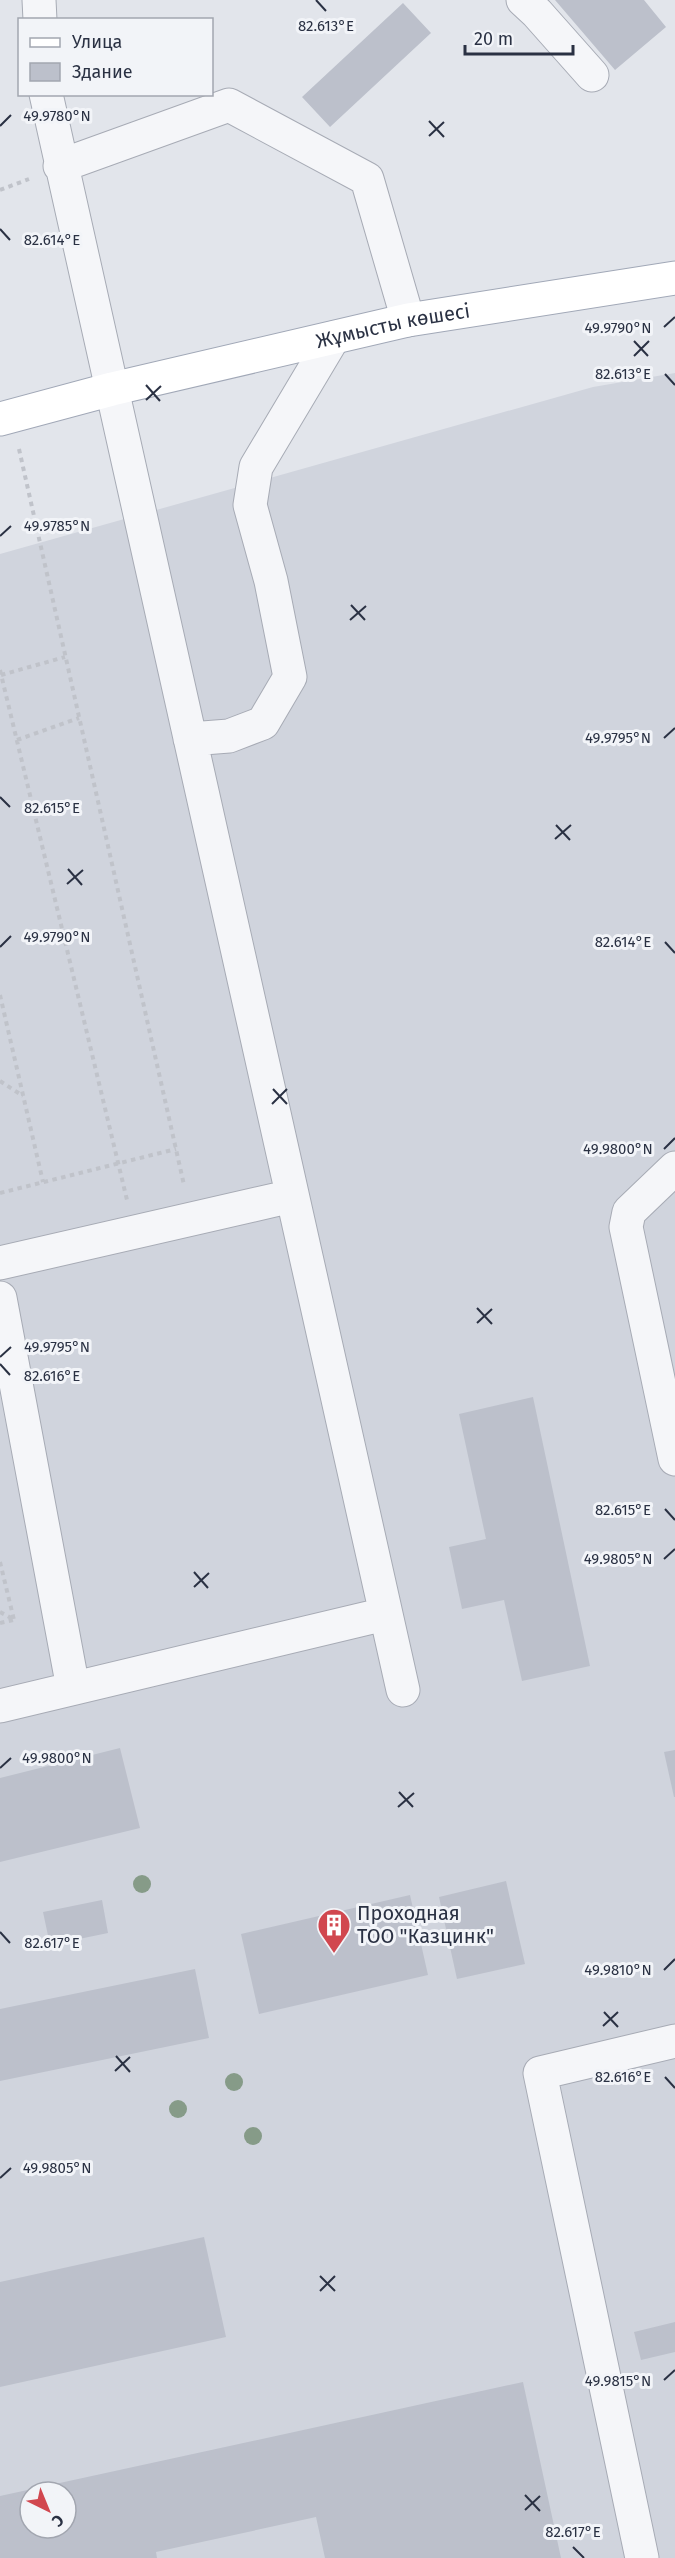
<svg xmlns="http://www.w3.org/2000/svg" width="675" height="2558" viewBox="0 0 675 2558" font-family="'Fira Sans',sans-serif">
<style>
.built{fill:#d0d4dd;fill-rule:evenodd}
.building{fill:#bcc0cb;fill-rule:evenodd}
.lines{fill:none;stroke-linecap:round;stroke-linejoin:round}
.minor-casing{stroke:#a7abb5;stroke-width:35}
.major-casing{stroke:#a1a8b7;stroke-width:35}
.path{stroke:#c0c3ca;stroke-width:4;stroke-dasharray:4.5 4.5;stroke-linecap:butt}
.minor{stroke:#f5f6f9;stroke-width:33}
.major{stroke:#fff;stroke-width:33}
.tree{fill:#869b88}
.ticks{fill:none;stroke:#2a3143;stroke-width:2}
.labels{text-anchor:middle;stroke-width:6;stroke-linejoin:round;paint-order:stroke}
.street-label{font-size:20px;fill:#2a3143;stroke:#f2f4f8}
.poi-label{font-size:20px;fill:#2a3143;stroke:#f2f4f8;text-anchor:start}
.ticks-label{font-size:15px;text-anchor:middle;fill:#2a3143;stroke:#f2f4f8;stroke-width:6;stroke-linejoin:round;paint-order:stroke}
</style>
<rect width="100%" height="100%" fill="#e2e5eb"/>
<!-- built -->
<path class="built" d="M675,373v2185h-675v-2004l593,-167zM30,2492h36v36h-36z"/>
<!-- building -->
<path class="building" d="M555,0h89l22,27 -51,43z
M403,3l28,30 -101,94 -28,-30z
M533,1397l57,269 -68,15 -18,-81 -42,9 -13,-62 37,-8 -27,-125z
M120,1748l20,80 -140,34v-84z
M675,1750v47h-1l-10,-45z
M506,1881l19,83 -68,15 -18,-82z
M410,1895l18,80 -169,39 -18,-80z
M102,1900l6,33 -58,12 -7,-33z
M195,1969l14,69 -209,43v-72z
M204,2237l22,100 -226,50v-105z
M675,2322v30l-34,8 -7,-28z
M523,2382l38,176h-236l-9,-41 -160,35 1,6h-157v-62zM30,2492h36v36h-36z"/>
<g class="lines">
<defs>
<path id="minor" d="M39,0l1,20
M523,0l14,13 55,62
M46,94l357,1596
M60,166l169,-61 138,74 41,141
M190,739l39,-3 34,-13 27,-46 -19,-96 -21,-76 6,-38 77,-129
M675,1168l-46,44 -3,15 49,232
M0,1263l292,-67
M0,1298l73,390
M0,1706l385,-92
M642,2558l-102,-485 135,-32"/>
<g id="major">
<path id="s1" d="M0,419l112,-30 296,-69 267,-42"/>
</g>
</defs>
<!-- minor casing -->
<use href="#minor" class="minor-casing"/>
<!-- major casing -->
<use href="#major" class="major-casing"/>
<!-- path -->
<path class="path" d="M0,190l29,-11
M19,449l165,736
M0,670l127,530
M1,675l64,-18
M17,740l62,-22
M0,995l43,187
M0,1081l23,15
M0,1193l176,-44
M0,1562l14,58
M0,1612l13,7
M0,1623l13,-3"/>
<!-- minor -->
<use href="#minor" class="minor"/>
<!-- major -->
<use href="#major" class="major"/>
</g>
<!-- trees -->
<g class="tree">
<circle cx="142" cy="1884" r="9"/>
<circle cx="234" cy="2082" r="9"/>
<circle cx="178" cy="2109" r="9"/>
<circle cx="253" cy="2136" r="9"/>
</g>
<!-- ticks -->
<path class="ticks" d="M316,0l10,11M429,121l15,16M0,126l11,-11M429,136l15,-14M0,229l10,11M664,327l11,-10M634,341l14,15M634,356l15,-15M665,374l10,11M146,385l14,16M146,400l15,-14M0,536l11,-10M351,605l14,15M350,620l16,-14M664,738l11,-10M0,797l10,10M556,825l14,15M555,839l16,-14M68,869l14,16M67,884l16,-14M665,942l10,11M0,947l11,-11M273,1089l14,15M272,1104l15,-15M664,1149l11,-11M477,1308l15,16M477,1323l15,-14M0,1357l11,-10M0,1364l10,11M665,1509l10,11M664,1559l11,-10M194,1572l14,16M194,1587l15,-14M0,1768l11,-10M399,1792l14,15M398,1807l16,-14M0,1932l10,11M664,1970l11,-11M604,2012l14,15M603,2026l15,-14M116,2056l14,16M115,2071l15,-14M665,2077l10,11M0,2178l11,-10M320,2276l15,15M320,2291l15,-15M664,2380l11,-10M525,2495l15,16M525,2510l15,-14M573,2547l11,11"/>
<!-- icons -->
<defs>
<symbol id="building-pin" viewBox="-11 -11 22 30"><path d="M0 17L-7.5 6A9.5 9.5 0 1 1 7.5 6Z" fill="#d1474f" stroke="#f2f4f8"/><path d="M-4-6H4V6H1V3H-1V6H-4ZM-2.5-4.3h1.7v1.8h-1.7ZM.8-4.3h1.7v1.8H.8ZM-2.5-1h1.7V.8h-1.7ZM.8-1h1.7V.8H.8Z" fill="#fff"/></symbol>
</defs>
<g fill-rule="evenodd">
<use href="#building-pin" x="315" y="1906" width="38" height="52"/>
</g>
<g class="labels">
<!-- street labels -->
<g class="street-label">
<text dy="7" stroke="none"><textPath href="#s1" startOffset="404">Жұмысты көшесі</textPath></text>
</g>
<!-- poi labels -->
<g class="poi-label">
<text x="357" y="1920">Проходная<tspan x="357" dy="23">ТОО "Казцинк"</tspan></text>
</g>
</g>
<g class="ticks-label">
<text x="326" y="31">82.613°E</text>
<text x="57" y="121">49.9780°N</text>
<text x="52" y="245">82.614°E</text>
<text x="618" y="333">49.9790°N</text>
<text x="623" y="379">82.613°E</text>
<text x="57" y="531">49.9785°N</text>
<text x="618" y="743">49.9795°N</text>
<text x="52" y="813">82.615°E</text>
<text x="57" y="942">49.9790°N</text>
<text x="623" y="947">82.614°E</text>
<text x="618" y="1154">49.9800°N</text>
<text x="57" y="1352">49.9795°N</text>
<text x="52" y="1381">82.616°E</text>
<text x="623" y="1515">82.615°E</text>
<text x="618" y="1564">49.9805°N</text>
<text x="57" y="1763">49.9800°N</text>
<text x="52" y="1948">82.617°E</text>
<text x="618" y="1975">49.9810°N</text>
<text x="623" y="2082">82.616°E</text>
<text x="57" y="2173">49.9805°N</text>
<text x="618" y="2386">49.9815°N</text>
<text x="573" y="2537">82.617°E</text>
</g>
<!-- legend -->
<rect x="18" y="18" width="195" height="78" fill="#f2f4f8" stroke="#a2a6b0" stroke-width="1.5"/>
<rect x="30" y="38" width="30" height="9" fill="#ffffff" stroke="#a2a6b0" stroke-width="1.5"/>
<text x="72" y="48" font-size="18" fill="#2a3143">Улица</text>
<rect x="30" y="63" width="30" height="18" fill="#bcc0cb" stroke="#a2a6b0" stroke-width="1.5"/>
<text x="72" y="78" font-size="18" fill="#2a3143">Здание</text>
<!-- north arrow -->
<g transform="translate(48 2510) rotate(137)"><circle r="28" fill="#f2f4f8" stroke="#a2a6b0" stroke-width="1.5"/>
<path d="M0-4.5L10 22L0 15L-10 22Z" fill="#d1474f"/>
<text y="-9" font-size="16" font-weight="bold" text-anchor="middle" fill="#2a3143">С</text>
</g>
<!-- scale -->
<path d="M465 45v9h108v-9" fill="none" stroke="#2a3143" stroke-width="3"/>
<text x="474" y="45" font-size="18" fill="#2a3143" stroke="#f2f4f8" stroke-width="4.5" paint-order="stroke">20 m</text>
</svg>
